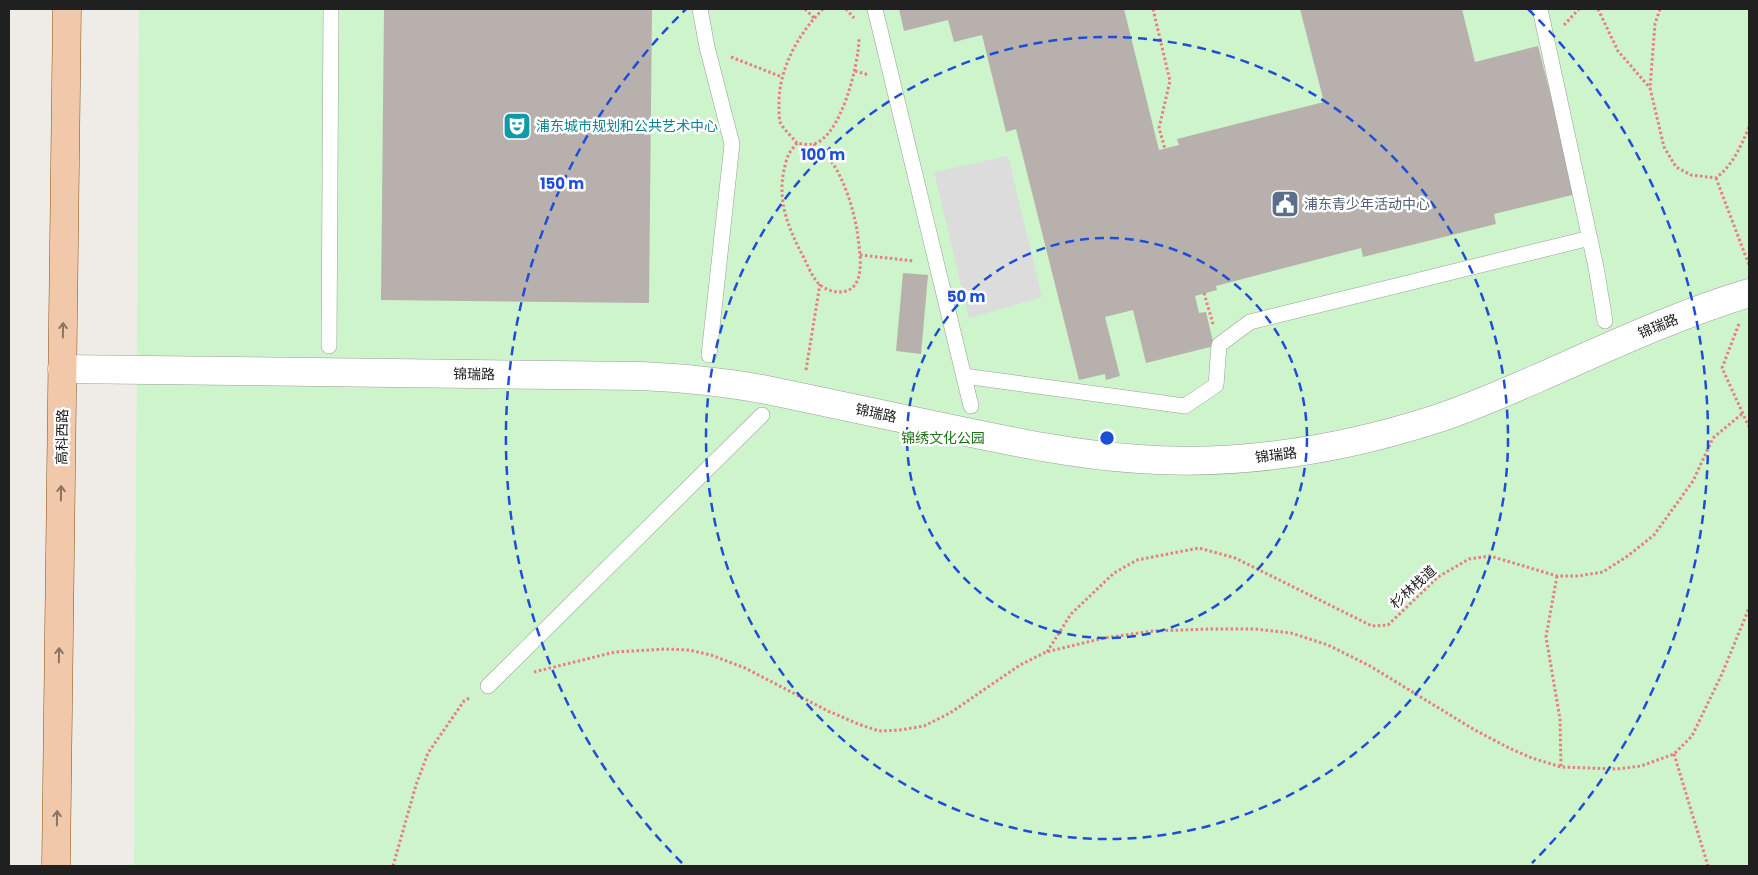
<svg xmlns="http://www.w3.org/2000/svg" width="1758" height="875" viewBox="0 0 1758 875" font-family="Poppins,'Noto Sans SC',sans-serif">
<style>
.park{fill:#cdf4ca}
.parking{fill:#dcdcdc}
.building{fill:#b8b0ad}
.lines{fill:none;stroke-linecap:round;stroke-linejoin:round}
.service-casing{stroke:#9d9d9d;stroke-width:16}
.minor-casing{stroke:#9d9d9d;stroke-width:29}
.primary-casing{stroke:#8a5011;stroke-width:29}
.path{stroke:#ea7d82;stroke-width:3;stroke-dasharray:2.5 2.5;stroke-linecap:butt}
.service{stroke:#fff;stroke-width:15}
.minor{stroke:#fff;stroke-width:28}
.primary{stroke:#f2c8aa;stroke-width:28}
.oneway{stroke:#897465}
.ring{fill:none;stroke:#1d4ed8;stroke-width:2.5;stroke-dasharray:9 6}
.labels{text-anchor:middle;stroke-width:5;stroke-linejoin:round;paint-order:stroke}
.culture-label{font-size:14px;fill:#0d838f;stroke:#fff;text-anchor:start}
.service-label{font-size:14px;fill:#4e5e75;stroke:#fff;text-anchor:start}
.street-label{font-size:14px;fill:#202020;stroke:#fff}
.park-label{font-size:14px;fill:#1e7319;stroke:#fff}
.centre{fill:#1d4ed8;stroke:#fff;stroke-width:2.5}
.ring-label{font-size:15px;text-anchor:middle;font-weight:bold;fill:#1d4ed8;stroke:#fff;stroke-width:5;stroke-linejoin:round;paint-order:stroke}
</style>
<rect width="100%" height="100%" fill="#efebe7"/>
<!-- park -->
<path class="park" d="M139,9h1610v857h-1615z"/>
<!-- parking -->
<path class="parking" d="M1008,156l34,141 -73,21 -35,-146z"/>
<!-- building -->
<path class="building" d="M384,9h268l-3,294 -268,-3z
M899,9h225l35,141 20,-5 -2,-6 147,-37 -24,-93h162l13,53 63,-16 38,148 -82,20 2,10 -133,33 -2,-9 -145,38 1,4 -22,6 4,17 7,-1 8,34 -68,17 -13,-53 -28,7 15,59 -14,4 -1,-6 -26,6 -63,-251 -10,3 -24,-97 -28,7 -6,-22 -44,11z
M903,273l25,2 -7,79 -25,-3z"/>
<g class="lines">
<defs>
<path id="service" d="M700,9l7,38 25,97 -23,211
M875,9l96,397
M1540,9l56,258 9,54
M329,346l2,-337
M964,376l221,30 31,-21 3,-40 31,-23 340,-84
M488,686l274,-271"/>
<path id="minor" d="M62,369l579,7c42,2 84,6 126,14 61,13 123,26 185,39 62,13 124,26 187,30 101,7 201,-9 297,-40 34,-11 67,-26 100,-40 70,-31 140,-64 213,-86"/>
<path id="primary" d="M56,866l11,-857"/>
</defs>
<!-- service casing -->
<use href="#service" class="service-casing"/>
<!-- minor casing -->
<use href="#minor" class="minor-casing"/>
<!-- primary casing -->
<use href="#primary" class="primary-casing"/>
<!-- path -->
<path class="path" d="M805,9l9,9
M823,9c-25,25 -45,61 -44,97 0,5 0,12 1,16 4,8 12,15 17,21 5,1 11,2 16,1 28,-6 46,-81 46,-106
M846,9l8,9
M1153,9l17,72 -11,47 6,21
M1598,9l20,42 32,37
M1660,9l-5,15 -5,64 14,59 12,20 15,8 25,3c17,-13 25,-32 33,-51
M1564,25l15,-16
M731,57l51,20
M855,71l14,4
M797,143c-3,4 -7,8 -9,13 -2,4 -3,10 -4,14 -7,32 5,60 20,88 4,8 8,19 15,26 5,5 14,8 21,8 29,-1 19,-43 17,-62 -4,-23 -15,-59 -32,-76 -4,-4 -8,-7 -12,-10
M1716,178l33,87
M860,255l54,6
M1204,293l9,31
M1739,324l-17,44 27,59
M806,370l14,-86
M1557,576l-11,61 14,82 1,48
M1047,652l24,-38 43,-41 23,-13 62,-12 36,10 137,68 16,-1 50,-48 31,-18 21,-3 67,20h21l25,-4 26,-17 25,-20 39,-54 20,-43 30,-25
M534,672l81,-20 51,-3 23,1 22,5 34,13 83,43 30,13 21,7 21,-1 24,-4 26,-13 70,-48 26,-13 58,-14 49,-7 58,-2h44l36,4 37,12 42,21 103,63 36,19 23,10 29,9 56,2 24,-3 33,-12 18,-18 30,-62 27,-66
M1674,754l34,112
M393,866l23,-81 12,-32 36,-52 7,-4"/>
<!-- service -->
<use href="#service" class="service"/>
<!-- minor -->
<use href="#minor" class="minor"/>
<!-- primary -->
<use href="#primary" class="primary"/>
</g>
<!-- one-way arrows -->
<defs><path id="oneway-shaft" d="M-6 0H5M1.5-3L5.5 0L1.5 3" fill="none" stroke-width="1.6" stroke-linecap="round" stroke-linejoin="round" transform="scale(1.25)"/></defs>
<g class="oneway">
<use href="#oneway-shaft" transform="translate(63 330) rotate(-89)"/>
<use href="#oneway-shaft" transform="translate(61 493) rotate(-89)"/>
<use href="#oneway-shaft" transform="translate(59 655) rotate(-89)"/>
<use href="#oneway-shaft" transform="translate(57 818) rotate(-89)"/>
</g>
<!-- distance rings -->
<g class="ring">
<circle cx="1107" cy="438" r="200"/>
<circle cx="1107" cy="438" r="401"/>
<path d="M682 863A601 601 0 0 1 686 9M1528 9A601 601 0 0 1 1532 863"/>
</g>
<!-- icons -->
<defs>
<symbol id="theatre-square" viewBox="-11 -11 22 22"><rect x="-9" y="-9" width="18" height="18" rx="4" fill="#0f9aa8" stroke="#fff"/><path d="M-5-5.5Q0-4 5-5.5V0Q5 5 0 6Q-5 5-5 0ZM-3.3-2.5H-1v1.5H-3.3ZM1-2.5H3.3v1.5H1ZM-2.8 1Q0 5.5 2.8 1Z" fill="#fff"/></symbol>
<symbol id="civic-square" viewBox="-11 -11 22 22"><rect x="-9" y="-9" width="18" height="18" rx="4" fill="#5c6f8a" stroke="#fff"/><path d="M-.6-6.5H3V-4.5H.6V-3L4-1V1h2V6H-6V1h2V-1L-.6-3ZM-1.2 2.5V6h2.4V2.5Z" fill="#fff"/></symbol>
</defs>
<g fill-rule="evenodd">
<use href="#theatre-square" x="501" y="110" width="32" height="32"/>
<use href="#civic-square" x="1269" y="188" width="32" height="32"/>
</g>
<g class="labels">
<!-- culture labels -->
<g class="culture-label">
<text x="536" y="131">浦东城市规划和公共艺术中心</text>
</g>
<!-- service labels -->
<g class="service-label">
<text x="1304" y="209">浦东青少年活动中心</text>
</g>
<!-- street labels -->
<g class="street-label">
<text transform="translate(1658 326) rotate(-22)" y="5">锦瑞路</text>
<text transform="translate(474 374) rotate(1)" y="5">锦瑞路</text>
<text transform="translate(876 413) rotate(12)" y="5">锦瑞路</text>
<text transform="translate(62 437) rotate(-89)" y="5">高科西路</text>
<text transform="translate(1276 455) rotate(-7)" y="5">锦瑞路</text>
<text transform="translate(1413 587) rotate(-42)" y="5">杉林栈道</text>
</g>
<!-- park labels -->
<g class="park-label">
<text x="943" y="443">锦绣文化公园</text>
</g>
</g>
<circle cx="1107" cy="438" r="8" class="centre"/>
<g class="ring-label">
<text x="823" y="160">100 m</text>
<text x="562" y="189">150 m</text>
<text x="966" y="302">50 m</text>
</g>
<!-- border -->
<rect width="1758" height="875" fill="none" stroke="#202020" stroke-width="20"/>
</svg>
